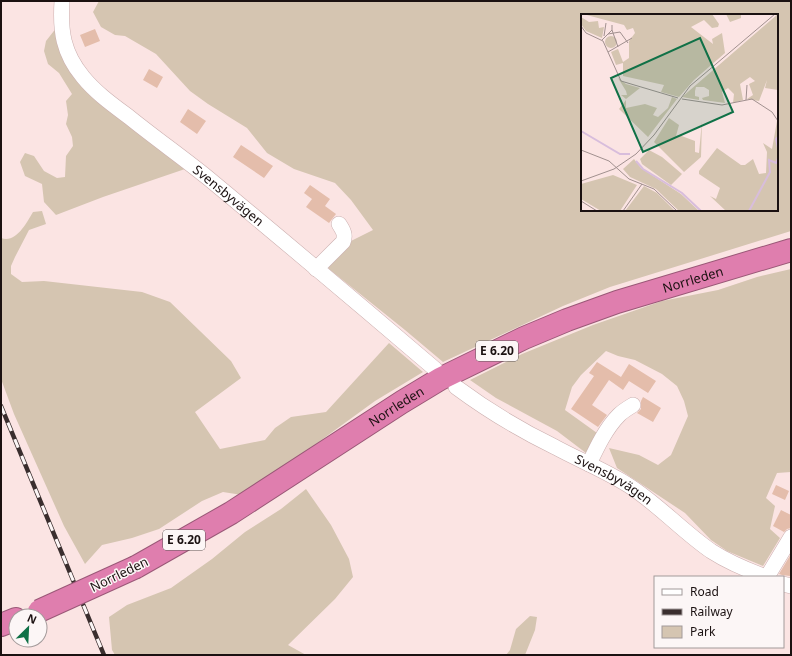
<svg xmlns="http://www.w3.org/2000/svg" width="792" height="656" viewBox="0 0 792 656" font-family="'Noto Sans',sans-serif">
<style>
.green{fill:#d5c5b1;fill-rule:evenodd}
.building{fill:#e4bdab}
.lines{fill:none;stroke-linecap:round;stroke-linejoin:round}
.minor-casing{stroke:#cbafaf;stroke-width:16}
.highway-casing{stroke:#9a5877;stroke-width:24}
.minor{stroke:#fff;stroke-width:15}
.highway{stroke:#df7eae;stroke-width:22}
.rail-casing{stroke:#3a2e2e;stroke-width:4.5}
.rail{stroke:#fcf6f6;stroke-width:3;stroke-dasharray:9;stroke-linecap:butt}
.highway-bridge-casing{stroke:#9a5877;stroke-width:24;stroke-linecap:butt}
.highway-bridge{stroke:#df7eae;stroke-width:22}
.labels{text-anchor:middle;stroke-width:3;stroke-linejoin:round;paint-order:stroke}
.shield{fill:#fcf6f6;stroke:#5e5656;stroke-width:1}
.shield-label{font-size:12px;font-weight:bold;fill:#1b1111}
.street-label{font-size:13px;fill:#1b1111;stroke:#fcf6f6}
.inset-river{fill:none;stroke:#d8bddc;stroke-width:2}
.inset-road{fill:none;stroke:#a1908f;stroke-width:1}
.view{fill:#107147;fill-opacity:0.15;stroke:#107147;stroke-width:2}
.inset-edge{fill:none;stroke:#1b1111;stroke-width:2}
</style>
<rect width="100%" height="100%" fill="#fbe4e3"/>
<!-- green -->
<path class="green" d="M99,1h692v230l-181,56 -47,19 -120,56 -38,-32 -76,-61 -2,-12 24,-16 22,-11 -22,-30 -16,-17 -41,-14 -27,-16 -20,-25 -39,-24 -18,-13 -34,-37 -31,-18 -10,-1 -14,-8 -8,-15zM582,15h195v195h-195z
M57,27l6,22 99,102 23,18 -82,28 -47,18 -12,-13 -2,-18 -17,-8 -5,-14 5,-9 9,3 10,15 13,7 8,-1 1,-21 7,-10 -1,-9 -6,-13 2,-9 -2,-14 6,-7 -13,-21 -11,-9 -4,-13 2,-10z
M42,211l4,13 -17,6 -14,27 -4,9v8l11,8 22,-1 98,11 28,10 61,59 10,17 -46,34 25,37 45,-9 10,-12 16,-11 35,-5 63,-69 34,29 -48,29 -99,72 -34,22 -19,-3 -21,9 -43,28 -27,9 -30,7 -17,19 -21,-38 -50,-112 -13,-35v-141c15,6 26,-16 32,-26z
M791,269v203l-14,1 -11,25 9,8 -5,23 10,9 -17,28 -36,-15 -16,-11 -26,-27 -68,-45 -8,-20 30,7 19,10 13,-10 17,-39 -4,-15 -7,-15 -15,-12 -27,-14 -17,-4 -12,-5 -25,24 -9,12 -7,23 32,23 -11,20 -29,-22 -61,-33 -26,-18 52,-26 71,-29 69,-24 56,-11 39,-13z
M306,489l25,36 18,34 4,18 -18,22 -47,46 18,10h-191l-3,-5 -3,-33 18,-12 44,-17 41,-29 33,-27 36,-23z
M530,616l7,1 -2,13 -10,25h-19l4,-5 6,-21z"/>
<!-- building -->
<path class="building" d="M95,29l5,12 -15,6 -5,-12z
M149,69l14,8 -6,11 -14,-8z
M188,109l18,12 -9,13 -17,-12z
M241,145l32,21 -9,12 -31,-21z
M310,185l20,14 -5,7 11,8 -7,9 -23,-16 6,-8 -8,-6z
M597,362l24,15 8,-13 27,17 -8,12 -19,-12 -6,9 -14,-10 -17,25 15,10 -9,12 -27,-18 23,-33 -5,-3z
M643,397l18,11 -8,14 -16,-9 4,-4v-8z
M776,485l13,6 -4,9 -13,-6z
M781,510l10,5v13l-4,1 -3,3 -11,-6z
M791,554v20l-1,2 -8,-1 -3,-1z"/>
<g class="lines">
<defs>
<g id="minor">
<path id="s1" d="M62,1c-2,30 1,52 21,76 13,16 30,28 46,40 26,21 53,40 79,61 76,63 152,127 227,191"/>
<path d="M316,269l27,-27c3,-7 0,-12 -4,-18"/>
<path id="s2" d="M456,387c31,23 64,43 99,60 24,13 49,23 73,38 30,19 54,46 83,66 17,11 36,19 55,26"/>
<path d="M589,464c8,-17 17,-36 30,-49 4,-4 9,-7 14,-10"/>
<path d="M767,577l24,-40"/>
<path d="M783,584l8,2"/>
</g>
<g id="highway">
<path id="s3" d="M136,567l95,-54 171,-111 38,-23 84,-41 43,-18 50,-18 174,-52"/>
<path d="M1,625l15,-6"/>
</g>
</defs>
<!-- minor casing -->
<use href="#minor" class="minor-casing"/>
<!-- highway casing -->
<use href="#highway" class="highway-casing"/>
<!-- minor -->
<use href="#minor" class="minor"/>
<!-- highway -->
<use href="#highway" class="highway"/>
<defs>
<path id="rail" d="M1,406l103,249"/>
</defs>
<!-- rail casing -->
<use href="#rail" class="rail-casing"/>
<!-- rail -->
<use href="#rail" class="rail"/>
<defs>
<path id="highway-bridge" d="M39,611l97,-44"/>
</defs>
<!-- highway-bridge casing -->
<use href="#highway-bridge" class="highway-bridge-casing"/>
<!-- highway-bridge -->
<use href="#highway-bridge" class="highway-bridge"/>
</g>
<g class="labels">
<!-- shield labels -->
<g class="shield">
<rect x="476" y="341" width="42" height="20" rx="3"/>
<rect x="163" y="530" width="42" height="20" rx="3"/>
</g>
<g class="shield-label">
<text x="497" y="355">E 6.20</text>
<text x="184" y="544">E 6.20</text>
</g>
<!-- street labels -->
<g class="street-label">
<text dy="5" stroke="none"><textPath href="#s1" startOffset="269">Svensbyvägen</textPath></text>
<text dy="5" stroke="none"><textPath href="#s3" startOffset="630">Norrleden</textPath></text>
<text dy="5" stroke="none"><textPath href="#s3" startOffset="306">Norrleden</textPath></text>
<text dy="5" stroke="none"><textPath href="#s2" startOffset="183">Svensbyvägen</textPath></text>
<text transform="translate(119 574) rotate(-26)" y="5">Norrleden</text>
</g>
</g>
<!-- overview -->
<g transform="translate(581 14)">
<rect width="197" height="197" fill="#fbe4e3"/>
<path d="M2,0h129l7,10 -1,3 -6,1 -8,-8 -13,7 22,17 -1,-5 10,-6 3,20 -31,27 -15,17 -18,-5 3,-7 -41,-9v-13l-7,2 -5,-13 7,-3 5,13 6,-4v-17l6,-8 -2,-5 -6,2 -3,-5zM145,0h15v4l-11,4zM197,0v76l-13,-2 2,-8 -8,21 -12,-2 6,-4 -4,-11 6,-3 -5,-4 -10,7 3,16 -10,3 1,-9 -6,-6 -6,4 3,11 -22,-3 -1,-2 7,-2v-6l-5,-3h-8l-1,4v5l4,1v3l-17,-3zM0,3l8,5 9,-1 1,7 5,-1 -2,11 -16,-7 -5,-7zM24 28a6 6 0 1 1 12 0a6 6 0 1 1-12 0ZM37,64l8,6 14,4 -14,11 -5,-4h6l-1,-4zM91,83l5,2 -29,38 -29,-28 7,-9v8l19,-4 12,4 -4,7 5,2 10,-9zM88,104l10,7 -3,11 3,-1 16,6v11l4,1 3,-32 -1,36 -17,15 -30,-30zM196,107l1,2v88h-52l-16,-15 6,3 4,-11 -21,-14v-3l18,-23 24,17h4l8,-6 6,15 7,-1 1,-21 -4,-9 9,6zM68,136l13,7 20,17 -11,11 -29,-21 -2,-5zM53,145l7,9 40,26 18,17h-20l-23,-22 -26,-12 -7,-8zM32,161l24,10 -17,26h-19l-20,-12v-15zM63,172l13,7 18,18h-50z" fill="#d5c5b1"/>
<path class="inset-river" d="M0,117l39,23h10M197,123l-2,2 2,9M55,147l7,8 39,24 19,18M168,197l21,-39 -1,-12 7,3 2,-5"/>
<path class="inset-road" d="M0,12l5,7 17,8 18,40 57,17M31,16l6,17M27,20l12,-2 8,11M23,22l2,-13M21,26l10,-10v-5M27,38l24,-14M101,85l40,6 30,-6 20,13 6,9M165,86l1,-15M0,136l28,11 20,18 25,10 23,22M0,167l33,-12 22,-15 18,-19 36,-49 85,-72M0,187l16,10M42,197l19,-27"/>
<path class="view" d="M119,24l33,74 -90,40 -32,-74z"/>
<rect width="197" height="197" class="inset-edge"/>
</g>
<!-- border -->
<rect width="792" height="656" fill="none" stroke="#1b1111" stroke-width="4"/>
<!-- legend -->
<rect x="654" y="576" width="130" height="72" fill="#fcf6f6" stroke="#a29a9a"/>
<rect x="662" y="589" width="20" height="6" fill="#ffffff" stroke="#a29a9a"/>
<text x="690" y="596" font-size="12" fill="#1b1111">Road</text>
<rect x="662" y="609" width="20" height="6" fill="#3a2e2e" stroke="#a29a9a"/>
<text x="690" y="616" font-size="12" fill="#1b1111">Railway</text>
<rect x="662" y="626" width="20" height="12" fill="#d5c5b1" stroke="#a29a9a"/>
<text x="690" y="636" font-size="12" fill="#1b1111">Park</text>
<!-- north arrow -->
<g transform="translate(28 628) rotate(24)"><circle r="19" fill="#fcf6f6" stroke="#a29a9a"/>
<path d="M0-3L7 15L0 10L-7 15Z" fill="#107147"/>
<text y="-6" font-size="11" font-weight="bold" text-anchor="middle" fill="#1b1111">N</text>
</g>
</svg>
